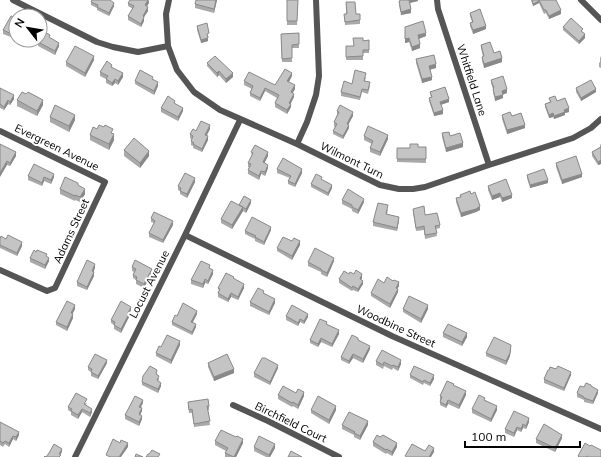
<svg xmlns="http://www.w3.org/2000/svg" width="601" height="457" viewBox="0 0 601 457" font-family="Mulish,sans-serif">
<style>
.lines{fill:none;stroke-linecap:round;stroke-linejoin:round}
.street{stroke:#555;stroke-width:6}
.wall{fill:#a9a9a9}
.shaded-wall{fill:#898989}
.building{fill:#c4c4c4;stroke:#898989}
.labels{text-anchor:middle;stroke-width:4;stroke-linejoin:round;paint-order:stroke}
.street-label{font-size:11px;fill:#000;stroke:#fff}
</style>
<rect width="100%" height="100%" fill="#fff"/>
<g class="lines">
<!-- street -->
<path class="street" d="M13,0l84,42 16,5 25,5 30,-6
M169,0l-3,14 2,32 9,24 17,22 26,18 77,34 83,41 19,4h14l12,-2 64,-22 84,-27 18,-10 10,-9
M437,0l1,9 51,156
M581,0l20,20
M0,131l105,51 -50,106 -8,3 -47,-21
M297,144l10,-22 9,-27 3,-19 -3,-76
M185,235l207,101 209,93
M233,405l35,16 71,36
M75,457l110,-222 55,-115"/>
</g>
<!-- wall -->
<path class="wall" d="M149,0v3l-2,3 1,5 -4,6v4l-3,6 -13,-7v-4l5,-7 -5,-3v-3z
M217,0l-3,13 -19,-5v-4z
M287,0h11l-1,25h-10z
M401,0h17v1l-8,2 1,10 -10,2 -2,-10v-4h2z
M531,0h25l5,14 -12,5 -3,-6 -2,1 -5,-11 -6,3z
M91,2l23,4 -5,10 -12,-6v-2l-6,-3z
M346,2l14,18v4l-15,1 -1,-11h2z
M470,13l16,16 -13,5 -3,-8v-3l2,-1 -2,-6z
M16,18v21l-13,-5v-4z
M197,26l12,11h-1v4l-7,2 -4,-13z
M405,27l21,9 -7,3 1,9 -8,3 -3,-9 -4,1z
M563,27l20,5 2,6 -6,6 -16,-14z
M299,33v15h-7v14h-10l-1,-28z
M50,38l9,8 -4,9 -17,-9v-4z
M17,40h7l-1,2z
M369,40v13h-6v7h-17v-14h7l10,-5z
M481,45l21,17 -18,6 -2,-7v-4h1l-2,-9z
M601,56v12l-2,-1v-4l1,-1v-4z
M416,59l20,9 -6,1 2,11 -10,3 -6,-20z
M94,60l-9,17 -19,-11v-4z
M207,63l26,14 -7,6 -7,-8 -2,2 -10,-11z
M112,67l11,10 -5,8 -3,-2 -3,3 -6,-3v-4l-6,-3v-4z
M292,76l-3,6 6,7 -3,4 2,4 -4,7 1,3 -4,7 -12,-7v-4l2,-5 -12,-7 -5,10 -10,-5v-3l2,-4 -8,-4v-4l31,4z
M366,77l-1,4 5,5 -2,8 -6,-2 -2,8 -19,-4v-4l11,-8z
M153,79l5,7 -4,9 -19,-11v-3z
M491,80l16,13 -4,1v4l-8,3 -2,-9v-3l-2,-6z
M0,88l14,11 -4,6 -2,-1 -4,6 -4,-2z
M576,88l20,4 -15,9 -5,-9z
M430,92l19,10 -8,3 2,9 -9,2 -5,-15v-3l2,-1z
M26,94l17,11 -6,11 -20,-10v-6z
M549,98l8,3 12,11 -4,1v2l-11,4 -1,-2 -4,1 -4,-11v-3l5,-2z
M175,104l8,7 -5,10 -17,-9v-4z
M337,111l16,5 -5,8 1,4 -6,11 -10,-5v-3l2,-4 -1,-1v-4l3,-7z
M502,115l23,13 -18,6 -5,-15z
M50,117l25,3 -6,12 -19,-10z
M104,127l9,7 1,6 -5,10 -19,-10v-5l7,-6z
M210,129l-3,6 1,5 -6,12 -9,-4v-2l-2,-1v-4l1,-2 -2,-1v-4l6,-3z
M442,133l8,3 13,11 -17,5 -4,-15z
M364,136l24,3 -8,17 -10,-4v-4l2,-4 -8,-4z
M0,144l16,12 -6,10 -3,-1z
M601,144v20l-3,1 -6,-9v-4l8,-5v-2z
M418,147h8v16l-29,-1v-3l13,-11z
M124,150l25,6 -9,12 -16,-12z
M251,152l17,4 -4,7 4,5 -3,8 -4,-2 -2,6 -11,-6v-4l1,-3h-1v-4l4,-7z
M556,163l26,14 -20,7 -6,-17z
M277,169l25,4 -7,14 -7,-3v-3l2,-3 -13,-5z
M527,175l21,8 -18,5 -3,-10z
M28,176l26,1 -3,7 -7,-3 -2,5 -14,-6z
M322,180l10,8 -4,8 -17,-9v-3z
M195,182l-8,16 -7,-4v-3l-2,-1v-4z
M78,185l7,9 -5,8 -5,-2v1l-15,-7v-5z
M488,186l24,12 -10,4 -2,-5 -8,3 -4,-10z
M460,195l20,15 -4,2 -15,5 -5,-15v-4l4,-1z
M342,200l22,2 -6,12 -6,-3v-2l-10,-5z
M251,203l-5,10 -3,-2 -11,18 -11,-6v-4l18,-14z
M388,209l-1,5 12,6 -2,11 -24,-5v-4z
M413,209l12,6 15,10v3l-4,1 1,7 -12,3 -1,-9 -8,1 -3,-19z
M151,218l22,7 -10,18 -14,-6v-4l5,-10 -3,-1z
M271,230l-7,15 -9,-4v-2l-10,-5v-3z
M0,239h6l16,7 -5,10 -17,-8z
M300,245l-8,15 -15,-9v-3z
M47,257l2,4 -4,8 -15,-7v-4z
M334,261l-7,16 -6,-3v-2l-13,-6v-4z
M132,267l20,5 -8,16 -8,-4v-4l-3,-2v-3l1,-3 -2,-1z
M95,268l-2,4 1,4 -7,14 -10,-4v-4z
M210,269l3,5 -5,10 -3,-1 -2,5 -12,-4v-4z
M349,274h5l8,4 -1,2 2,4 -5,8 -5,-2 -1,1 -13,-8v-4z
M234,279l10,9 -6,12 -7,-3 -3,5 -10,-5v-4l1,-2 -1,-3z
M384,283l15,3 -2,3 1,3 -8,16 -19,-12v-3z
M264,293l11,10 -6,12 -19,-9v-4z
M75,309l-3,5 1,4 -6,13 -11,-6v-3z
M403,309h25l-7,14 -18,-11z
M131,310l-2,4v3l-8,16 -7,-4v-4l-3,-2v-3z
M197,314l-4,8 3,5 -4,8 -20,-10v-3l5,-6z
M286,316l22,1 -4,7 -4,-2 -2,4 -12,-6z
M327,324l12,10 -7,13 -11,-5 -3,5 -8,-4v-3z
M443,333l24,4 -5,9 -19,-9z
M358,340l12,9 -7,14 -10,-5 -4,6 -8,-4v-3z
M180,345l-9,19 -15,-8v-3l5,-6z
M511,349l-1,7 -4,9 -20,-9v-3z
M376,361l25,3 -3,7 -5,-3 -1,2 -8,-4 -1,3 -7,-4z
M107,363l-9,16 -7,-3v-4l-3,-2v-3z
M208,363l26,10 -20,8 -6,-14z
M278,368l-8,17 -16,-8v-4z
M549,370l22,5 -7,16 -20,-8v-4z
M157,374l2,5 -1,2 3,5 -3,7 -16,-8v-3z
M410,375l24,4 -4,7 -6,-3 -1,2 -13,-7z
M454,386l12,9 -7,14 -11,-5 -2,4 -6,-3v-3l1,-2h-1v-4z
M584,387h7l7,6 -5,11 -9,-2v-2l-7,-3v-4z
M296,393l8,3 -6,13 -5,-3 -1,1 -14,-8v-4z
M485,400l12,10 -6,12 -19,-9v-4z
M188,402l21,4v4h-1l2,15 -16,2 -2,-14h-3z
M87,403l-1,2 6,7 -2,5 -8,-5 -4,7 -7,-4v-3l-3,-2v-3z
M143,403l-2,4 1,4 -2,3 2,5 -3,7 -14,-7v-4z
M311,410h25l-7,14 -18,-11z
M0,422l19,13 -3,6 -3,-2 -4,8 -4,-3 -2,3 -3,-2z
M529,422l-3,7 -3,-1 -2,4 -4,-2 -3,7 -9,-4v-4z
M342,425h26l-8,15 -6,-3v-2l-12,-6z
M236,437l7,6 -7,14h-11v-4l1,-2 -11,-6v-4z
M380,437l17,10 -5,9 -5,-3 -1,1 -13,-8v-4z
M562,438l-7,14 -19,-9v-4z
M254,447l21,1 -5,9h-4l-12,-6z"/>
<!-- shaded-wall -->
<path class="shaded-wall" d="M148,0l1,3 -4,6v-4z
M216,0h1l-3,13v-4z
M409,0h9v1l-9,2z
M539,1v2l-6,3v-2z
M114,3v3l-5,10v-3z
M148,7v4l-4,6v4l-3,6v-3l2,-8z
M411,9v4l-10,2v-3z
M561,10v4l-12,5v-3z
M486,26v3l-13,5v-4z
M426,33v3l-8,3v-4z
M585,34v4l-6,6v-3z
M208,38v3l-7,2v-3z
M409,38v4l-4,1v-4z
M59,43v3l-4,9v-4z
M420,44v4l-8,3v-4z
M94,56v4l-9,17v-4z
M502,58v4l-18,6v-4z
M436,64v4l-7,2v-4z
M219,71v4l-2,2v-4z
M123,73v4l-5,8v-4z
M233,73v4l-7,6v-4z
M292,73v3l-5,9v-4z
M432,77v3l-10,3v-4z
M115,79v4l-3,3v-3z
M158,82v4l-4,9v-4z
M295,85v4l-4,7v-4z
M265,88v3l-5,10v-3z
M507,89v4l-5,2v-4z
M596,89v3l-15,9v-3z
M294,94v3l-5,10v-4z
M14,95v4l-4,6v-3z
M503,95v3l-8,3v-4z
M449,99v3l-9,3v-3z
M8,100v4l-4,6v-3z
M43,100v5l-6,11v-5z
M291,104v3l-4,7v-4z
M183,108v3l-5,10v-4z
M569,108v4l-4,1v2l-11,4v-3l10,-6z
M443,110v4l-9,2v-3z
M353,112v4l-6,11v-3z
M553,113v4l-4,1v-3z
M75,115v5l-6,12v-6z
M210,125v4l-5,9v-3z
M349,125v3l-6,11v-3z
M525,125v3l-18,6v-4z
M114,134v6l-5,10v-6z
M388,135v4l-8,17v-4z
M208,136v4l-6,12v-3z
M463,143v4l-17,5v-4z
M149,151v5l-9,12v-5z
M16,152v4l-6,10v-3z
M268,152v4l-5,10v-4z
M601,160v4l-3,1v-3z
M7,161v4l-7,12v-4z
M268,165v3l-3,8v-4z
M302,169v4l-7,14v-3z
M261,171v3l-2,6v-4z
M54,174v3l-3,7v-4z
M582,174v3l-20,7v-4z
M44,177v4l-2,5v-3z
M195,178v4l-8,16v-4z
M548,180v3l-18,5v-3z
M332,185v3l-4,8v-3z
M85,189v5l-5,8v-5z
M500,193v4l-8,3v-4z
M512,195v3l-10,4v-4z
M364,199v3l-6,12v-4z
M251,200v3l-5,10v-4z
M480,206v4l-4,2 -15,5v-4z
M243,207v4l-11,18v-4z
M399,217v3l-2,11v-3z
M173,221v4l-10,18v-3z
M271,227v3l-7,15v-3z
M300,241v4l-8,15v-4z
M22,242v4l-5,10v-3z
M49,258v3l-4,8v-4z
M334,258v3l-7,16v-4z
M95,264v4l-3,7v-4z
M152,269v3l-8,16v-4z
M213,270v4l-5,10v-3z
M94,272v4l-7,14v-3z
M362,274v4l-2,4v-3z
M205,279v4l-2,5v-4z
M363,281v3l-5,8v-3z
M399,282v4l-3,5v-3z
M244,284v4l-6,12v-3z
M398,289v3l-8,16v-4z
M231,293v4l-3,5v-3z
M275,299v4l-6,12v-3z
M75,305v4l-4,8v-4z
M428,305v4l-7,14v-4z
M131,307v3l-3,6v-3z
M197,311v3l-6,11v-3z
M73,314v4l-6,13v-4z
M129,314v3l-8,16v-4z
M308,314v3l-4,7v-3z
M300,319v3l-2,4v-3z
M196,324v3l-4,8v-3z
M339,330v4l-7,13v-3z
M467,333v4l-5,9v-4z
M321,338v4l-3,5v-3z
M180,341v4l-9,19v-4z
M511,345l-1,11 -4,9v-4z
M370,346v3l-7,14v-4z
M353,354v4l-4,6v-3z
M107,360v3l-9,16v-3z
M401,360v4l-3,7v-4z
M278,365v3l-8,17v-3z
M234,369v4l-20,8v-4z
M571,372v3l-7,16v-3z
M434,375v4l-4,7v-3z
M161,383v3l-3,7v-4z
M598,390v3l-5,11v-3z
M466,391v4l-7,14v-4z
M304,392v4l-6,13v-4z
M143,400v3l-4,7v-3z
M448,400v4l-2,4v-3z
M336,406v4l-7,14v-4z
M497,406v4l-6,12v-3z
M142,408v3l-3,6v-3z
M82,409v3l-4,7v-4z
M92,409v3l-2,5v-4z
M142,416v3l-3,7v-4z
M529,418v4l-3,7v-3z
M368,421v4l-8,15v-4z
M523,424v4l-2,4v-3z
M517,427v3l-3,7v-4z
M19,432v3l-3,6v-4z
M562,435v3l-7,14v-4z
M13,436v3l-4,8v-4z
M243,439v4l-7,14h-2z
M128,443v4l-7,10h-2z
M397,443v4l-5,9v-4z
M275,444v4l-5,9h-1v-2z
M434,448v4l-3,5h-2z
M62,449v3l-3,5v-3z"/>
<!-- building -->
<path class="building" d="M92,0h18l4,3 -5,10 -12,-6 1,-2 -7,-3z
M130,0h18l-3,5 3,2 -5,9 1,1 -3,7 -13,-8 6,-10 -6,-3z
M196,0h20l-2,9 -19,-5z
M287,0h11l-1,21h-10z
M401,0h8l2,9 -10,3 -2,-11z
M532,0h8l-1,1 -6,3z
M539,0h17l5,10 -12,6 -3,-6h-2z
M346,2h9l1,12h4v6l-15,2 -1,-8h3z
M480,9l6,17 -13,4 -3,-7 3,-1 -3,-9z
M11,16l5,2v18l-13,-6z
M571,18l12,11 -2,2 4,3 -6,7 -16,-14z
M423,21l3,12 -8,2 2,9 -8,3 -3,-9 -4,1v-12z
M207,23l2,10 -2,1 1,4 -7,2 -4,-14z
M43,31l7,4 -1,2 10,6 -4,8 -17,-9 1,-2h1v-2z
M299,33v11l-7,1v13l-10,1 -1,-25z
M353,38h10v3l6,-1v10h-6v6l-17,1v-11h8z
M490,42l4,11 6,-2 2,7 -18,6 -2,-7 2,-1 -3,-11z
M75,46l19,10 -9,17 -19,-11z
M434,55l2,9 -7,2 3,11 -10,2 -6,-20z
M215,56l18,17 -7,6 -7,-8 -2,2 -10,-10z
M107,61l5,4 -1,2 12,6 -5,8 -3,-2 -3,4 -6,-4 2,-3 -8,-4z
M285,69l7,4 -5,8 8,4 -4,7 3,2 -5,9 2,1 -4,6 -12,-7 4,-8 -14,-7 -5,10 -10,-5 3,-7 -9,-5 5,-9 26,13z
M140,70l13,7 -1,2 6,3 -4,9 -19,-10z
M355,70l11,3 -2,8 6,1 -2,8 -6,-1 -2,8 -19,-5 3,-11 8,3z
M503,76l4,13 -5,2 1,4 -8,2 -2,-8 1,-1 -3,-8z
M591,80l5,9 -15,9 -5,-10z
M445,87l4,12 -9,3 3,8 -9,3 -5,-15 3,-1 -2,-5z
M0,88l14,7 -4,7 -2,-2 -4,7 -4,-3z
M22,92l4,2 2,-2 15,8 -6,11 -20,-11z
M168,96l7,5 -1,2 9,5 -5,9 -17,-9z
M555,96l2,5 8,-3 4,10 -5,2 1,2 -11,4 -1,-3 -4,2 -4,-11 6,-2 -2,-4z
M55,105l20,10 -6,11 -19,-9z
M340,105l13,7 -6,12 2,1 -6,11 -10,-5 4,-7 -3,-2 5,-10 -2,-1z
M510,112l2,4 9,-3 4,12 -18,5 -5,-15z
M201,121l9,4 -5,10 3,1 -6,13 -9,-5 1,-1 -3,-2 2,-5 -3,-2 3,-5 3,2z
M99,125l5,2 1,-2 8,4 -2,4 3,1 -5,10 -19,-9 3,-8 4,2z
M368,126l20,9 -8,17 -10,-4 3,-7 -9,-5z
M449,132l1,4 10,-3 3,10 -17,5 -4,-15z
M134,138l15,13 -9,12 -16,-13z
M0,144l16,8 -6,11 -3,-2 -7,12z
M410,144h8v3h8v12h-29v-11h13z
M255,145l13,7 -5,10 5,3 -3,7 -4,-1 -2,5 -11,-6 3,-6 -3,-1 5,-10 -2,-1z
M601,147v13l-3,2 -6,-10z
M576,156l6,18 -20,6 -6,-17z
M283,158l19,11 -7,15 -7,-3 3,-5 -14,-7z
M34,164l20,10 -3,6 -7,-3 -2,6 -14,-7z
M544,169l4,11 -18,5 -3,-10z
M185,173l10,5 -8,16 -7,-3 1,-3 -3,-2z
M316,174l6,3 -1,2 11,6 -4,8 -17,-9z
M65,177l13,6v2l7,4 -5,8 -5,-2v1l-15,-7z
M506,179l6,16 -10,3 -2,-5 -8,3 -4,-10z
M348,189l16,10 -6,11 -6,-3v-2l-10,-5z
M470,191l1,3 4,-2 5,14 -4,3 -15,4 -5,-15 5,-1 -1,-2z
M244,196l7,4 -5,9 -7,-4z
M231,201l12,6 -11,18 -11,-6z
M378,203l10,2 -2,9 13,3 -2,11 -24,-6z
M424,206l1,9 12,-2 3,12 -5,1 2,7 -12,2 -1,-9 -8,2 -3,-19z
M154,212l19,9 -10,19 -14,-7 6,-12 -4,-3z
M252,217l19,10 -7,15 -9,-5 1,-1 -11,-5z
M8,235l14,7 -5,11 -17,-8v-6l1,-3 5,3z
M283,237l9,4 2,-3 6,3 -8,15 -15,-8z
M315,248l19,10 -7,15 -6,-3v-1l-13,-7z
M34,250l2,2 1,-2 10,4 -1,2 3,2 -4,7 -15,-7z
M87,260l8,4 -3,7 2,1 -7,15 -10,-5z
M135,260l17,9 -8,15 -8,-4 1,-3 -4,-2 3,-6 -4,-2z
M201,261l9,4 -1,3 4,2 -5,11 -3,-2 -2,5 -12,-4z
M356,270l6,4 -2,5 3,2 -5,8 -5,-3 -1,2 -13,-9 5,-8 5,3 1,-2 4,2z
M226,273l8,4 -1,1 11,6 -6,13 -7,-4 -3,6 -10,-6 2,-4 -2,-1z
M387,277l6,4 1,-1 5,2 -3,6 2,1 -8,15 -19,-11 7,-14 6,4z
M258,288l6,3 -1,2 12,6 -6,13 -19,-10z
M409,296l19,9 -7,14 -18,-10z
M67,301l8,4 -4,8 2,1 -6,13 -11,-5z
M121,301l10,6 -3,6 1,1 -8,15 -7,-4 1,-3 -4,-2z
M183,303l14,8 -6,11 5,2 -4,8 -20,-10 3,-7 2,1z
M292,305l16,9 -4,7 -4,-2 -2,4 -12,-7z
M320,319l7,3 -1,2 13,6 -7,14 -11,-6 -3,6 -8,-4z
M448,324l19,9 -5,9 -19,-9z
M167,335l13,6 -9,19 -15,-7 3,-7 2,1z
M352,335l6,3v2l12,6 -7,13 -10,-5 -4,7 -8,-4z
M494,337l17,8 -1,8 -4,8 -20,-8z
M382,350l19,10 -3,7 -5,-2 -1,1 -8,-4 -1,3 -7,-4z
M95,354l12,6 -9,16 -7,-4 1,-3 -4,-2z
M227,354l7,15 -20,8 -6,-14z
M262,358h3l13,7 -8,17 -16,-9z
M150,366l7,4 -1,4 3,2 -2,4 4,3 -3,6 -16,-7 1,-6z
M414,366l20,9 -4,8 -6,-3 -1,2 -13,-7z
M558,366l13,6 -7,16 -20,-9 4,-9h1l1,-3 6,2z
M447,381l7,3 -1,1 13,6 -7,14 -11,-5 -2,5 -6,-3 2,-5 -2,-1z
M586,383l5,2v1l7,4 -5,11 -9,-3v-1l-7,-4 3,-7 4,1z
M283,386l13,7 2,-4 6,3 -6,13 -5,-3 -1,1 -14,-8z
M76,393l11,6 -3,5 8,5 -2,4 -8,-4 -4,6 -7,-4 1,-2 -4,-2z
M479,395l6,3 -1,2 13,6 -6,13 -19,-10z
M135,396l8,4 -4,7 3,1 -3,6 3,2 -3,6 -14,-7z
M318,396l18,10 -7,14 -18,-10z
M208,399l1,7h-2l3,15 -16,3 -2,-15 -3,1 -1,-8z
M514,411l15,7 -3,8 -3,-2 -2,5 -4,-2 -3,6 -9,-4z
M349,412l19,9 -8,15 -6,-3 1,-1 -13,-7z
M0,422l19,10 -3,5 -3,-1 -4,7 -4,-2 -2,2 -3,-2z
M544,424l18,11 -7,13 -19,-9z
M221,430l15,7 1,-1 6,3 -9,18 -9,-4 3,-5 -13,-7z
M377,435l3,2 3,-2 14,8 -5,9 -5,-3 -1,1 -13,-8z
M259,436l16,8 -6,11 -15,-8z
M113,439l7,4 1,-3 7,3 -9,14h-9l-4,-2z
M585,443l5,3 1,-1 10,5v7h-12l-2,-1 -1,1h-7l-1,-1z
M54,444l8,5 -3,5 2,1 -2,2h-15l1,-1 1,1 3,-4z
M412,444l13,7 4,-6 5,3 -5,9h-22l-2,-1z
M152,450l8,4 -2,3h-12l2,-3h1z
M291,451l11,6h-14z
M136,454l7,3h-8z"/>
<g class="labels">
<!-- street labels -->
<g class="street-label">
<text transform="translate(472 80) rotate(72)" y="4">Whitfield Lane</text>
<text transform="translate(57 147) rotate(26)" y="4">Evergreen Avenue</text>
<text transform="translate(352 160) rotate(26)" y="4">Wilmont Turn</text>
<text transform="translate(71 231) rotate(-65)" y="4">Adams Street</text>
<text transform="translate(149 284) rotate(-63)" y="4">Locust Avenue</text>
<text transform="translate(396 326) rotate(25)" y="4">Woodbine Street</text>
<text transform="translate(291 422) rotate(26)" y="4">Birchfield Court</text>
</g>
</g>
<!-- north arrow -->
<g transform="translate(28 28) rotate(301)"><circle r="19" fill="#ffffff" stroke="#999999"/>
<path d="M0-3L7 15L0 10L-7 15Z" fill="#000000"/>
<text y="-6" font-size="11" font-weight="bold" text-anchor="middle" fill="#000000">N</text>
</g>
<!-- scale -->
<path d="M465 441v6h115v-6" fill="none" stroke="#000000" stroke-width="2"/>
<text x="471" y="441" font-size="12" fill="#000000" stroke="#ffffff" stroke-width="3" paint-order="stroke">100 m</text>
</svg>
